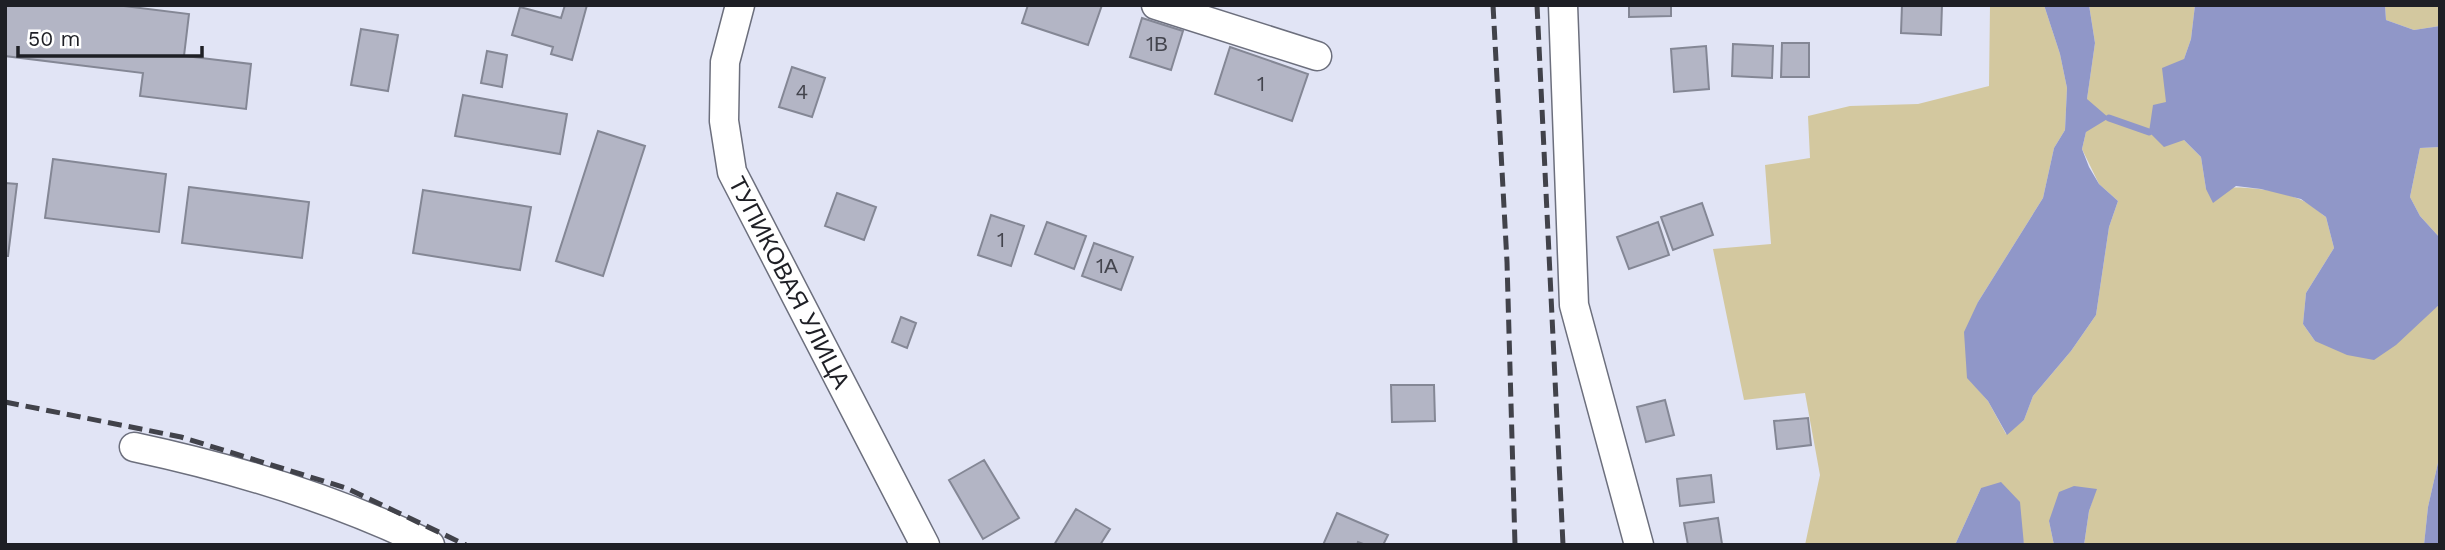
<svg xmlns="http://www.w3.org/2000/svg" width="2445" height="550" viewBox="0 0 2445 550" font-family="'Work Sans',sans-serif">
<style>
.green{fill:#d3c89f}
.water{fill:#9097c8}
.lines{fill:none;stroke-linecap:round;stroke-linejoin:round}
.stream{stroke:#9097c8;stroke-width:7}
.building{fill:#b3b5c5;stroke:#848795;stroke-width:2}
.minor-casing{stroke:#6c6f7d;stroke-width:31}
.minor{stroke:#fff;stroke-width:28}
.rail{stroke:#41424a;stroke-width:5;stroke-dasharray:14 7;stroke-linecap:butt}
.labels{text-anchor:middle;stroke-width:5;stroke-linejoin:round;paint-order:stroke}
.number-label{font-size:21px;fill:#43444d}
.street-label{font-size:24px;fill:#1e1f25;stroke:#fff}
</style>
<rect width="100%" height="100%" fill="#e1e4f5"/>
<!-- green -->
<path class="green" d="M1990,5h54l16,49 7,34 -2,42 -11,18 -11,50 -65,104 -10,76 20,23 18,33 18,-14 9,-24 38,-45 25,-36 13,-88 9,-26 -19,-17 -17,-35 4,-17 1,-33 8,-56 -6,-38h106l-4,34 -7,20v81l17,17 5,32c31,-3 62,-2 93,10 9,3 19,12 27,18l8,31 -28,45 -3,31 12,17 102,-18 23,-19v150l-12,53 -4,38h-340l5,-34 7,-22 -47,32 5,24h-30l-2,-10 -41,-47 -26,57h-150l15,-70 -15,-82 -61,7 -31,-151 58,-5 -6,-79 45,-7 -2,-42 42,-10 68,-2 71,-18z
M2385,5h55v21l-26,4 -28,-10z
M2440,147v91l-20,-22 -10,-19 10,-49z"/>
<!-- water -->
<path class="water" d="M2044,5h45l6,38 -8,56 22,19 -23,14 -4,17 7,18 10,17 19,17 -9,26 -13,88 -25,36 -38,45 -9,24 -17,15 -19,-34 -21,-23 -3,-46 14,-30 65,-104 11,-50 11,-18 2,-42 -7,-34z
M2195,5h190l1,15 28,10 26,-4v121l-20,1 -10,49 10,19 20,22v66l-44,41 -22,15 -27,-5 -32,-14 -12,-17 3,-31 28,-45 -8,-31 -25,-18 -40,-10 -25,-3 -23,17 -7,-14 -5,-32 -17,-17 -20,7 -15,-15 4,-27 13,-3 -4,-34 22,-9 7,-20z
M2440,454v91h-16l4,-38z
M2001,482l19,20 4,43h-69l26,-57z
M2074,486l23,3 -8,22 -5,34h-30l-5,-24 10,-29z"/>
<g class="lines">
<!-- stream -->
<path class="stream" d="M2109,118l40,14"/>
</g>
<!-- building -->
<path class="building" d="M5,5h111l73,9 -5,42 67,8 -5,45 -106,-13 3,-23 -138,-17z
M565,5h22l-15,55 -21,-6 2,-7 -41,-12 8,-28 41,11z
M1028,5h74l-14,40 -66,-22z
M1629,5h42v11l-42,1z
M1902,5h40l-1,30 -40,-2z
M1142,18l41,13 -12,39 -41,-13z
M361,29l37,6 -10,56 -37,-6z
M1782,43h27v34h-28z
M1733,44l40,2 -1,32 -40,-2z
M1706,46l3,43 -35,3 -3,-43z
M1230,47l78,27 -16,47 -77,-27z
M487,51l20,4 -5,32 -21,-4z
M792,67l33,11 -13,39 -33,-10z
M463,95l104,19 -7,40 -105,-18z
M598,131l47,15 -42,130 -47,-15z
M53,159l113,15 -7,58 -114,-14z
M5,183l12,1 -9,72h-3z
M189,187l120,15 -7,56 -120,-15z
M423,190l108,17 -11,63 -107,-17z
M837,193l39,14 -12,33 -39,-14z
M1702,203l11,32 -40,15 -12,-33z
M991,215l33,11 -13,40 -33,-11z
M1047,222l39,14 -12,33 -39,-15z
M1658,222l11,33 -40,14 -12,-32z
M1094,243l39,14 -12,33 -39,-14z
M901,317l15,6 -9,25 -15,-6z
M1391,385h43l1,36 -43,1z
M1665,400l9,35 -28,7 -9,-35z
M1808,418l3,27 -34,4 -3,-28z
M984,460l35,58 -36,21 -34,-59z
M1711,475l3,27 -34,4 -3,-27z
M1076,509l34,20 -10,16h-46z
M1337,513l51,22 -5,10h-17l-8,-3 -1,3h-34z
M1718,518l4,26 -34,1 -4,-22z"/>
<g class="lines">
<defs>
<g id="minor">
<path id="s1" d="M740,5l-15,57 -1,59 8,51 193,373"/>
<path d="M1156,5l161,51"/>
<path d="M1563,5l11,300 65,240"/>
<path d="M134,447c103,22 202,52 296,98"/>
</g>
</defs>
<!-- minor casing -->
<use href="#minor" class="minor-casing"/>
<!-- minor -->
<use href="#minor" class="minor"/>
<!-- rail -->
<path class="rail" d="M1493,5l14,257 8,283
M1537,5l26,540
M5,402l176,35 165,51 120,57"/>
</g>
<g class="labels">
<!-- number labels -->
<g class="number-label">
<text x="1157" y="51">1В</text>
<text x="1261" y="91">1</text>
<text x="802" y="99">4</text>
<text x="1001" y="247">1</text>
<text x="1107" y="273">1А</text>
</g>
<!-- street labels -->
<g class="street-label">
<text dy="8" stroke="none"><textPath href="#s1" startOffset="294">ТУПИКОВАЯ УЛИЦА</textPath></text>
</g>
</g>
<!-- border -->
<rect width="2445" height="550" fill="none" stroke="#1e1f25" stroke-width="14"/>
<!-- scale -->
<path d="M18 46v10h184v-10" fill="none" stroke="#1e1f25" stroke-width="3.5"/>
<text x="28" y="46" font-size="21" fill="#1e1f25" stroke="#ffffff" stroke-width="5" paint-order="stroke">50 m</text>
</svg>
